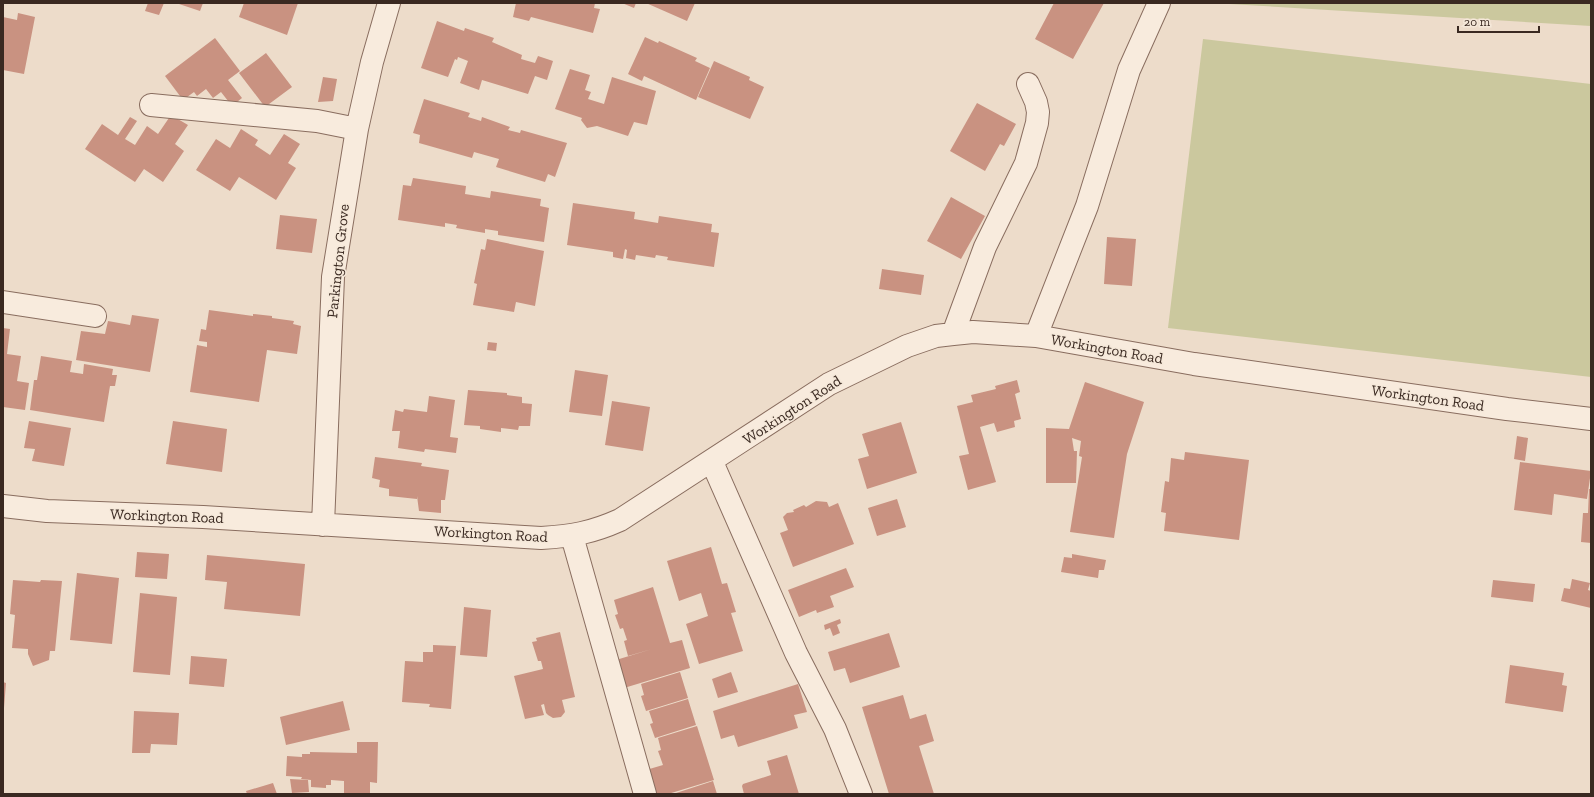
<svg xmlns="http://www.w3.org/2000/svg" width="1594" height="797" viewBox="0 0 1594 797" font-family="'Zilla Slab',serif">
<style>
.green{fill:#cbc89e}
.building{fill:#c99281}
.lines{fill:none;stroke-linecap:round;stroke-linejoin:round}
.street-casing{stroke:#896d5f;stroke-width:24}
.street{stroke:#f8ebdd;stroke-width:22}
.labels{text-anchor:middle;stroke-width:3;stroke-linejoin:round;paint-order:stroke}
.street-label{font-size:15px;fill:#3a2921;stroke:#f5e8d9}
</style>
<rect width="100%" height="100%" fill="#eddcca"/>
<!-- green -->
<path class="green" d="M1228,3h363v23l-362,-22z
M1203,39l388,45v293l-423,-49z"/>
<!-- building -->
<path class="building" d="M148,3h16l-5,12 -14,-4z
M176,3h27l-3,8z
M244,3h54l-11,32 -48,-18z
M516,3h79l-1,5 6,1 -7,24 -62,-16 -2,4 -16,-4z
M622,3h14l-2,5z
M646,3h49l-8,18z
M1054,3h50l-31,56 -38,-20z
M18,13l17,4 -11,57 -21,-4v-53l14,3z
M437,21l27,10 1,-3 29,10 -2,4 30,13 -1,4 14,4 3,-7 15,5 -6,19 -12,-4 -7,18 -46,-14 -3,10 -19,-7 8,-22 -10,-4 -1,3 -2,-1 -7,18 -27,-9z
M645,37l13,6 1,-2 38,17 -2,3 15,7 -14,32 -52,-24 -2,5 -14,-7z
M215,38l25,33 -12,9 14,18 -10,8 -11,-14 -8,6 -7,-9 -9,7 -3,-4 -11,8 -18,-24z
M266,53l26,34 -27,20 -26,-34z
M714,61l36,16 -1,3 15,7 -14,32 -52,-22z
M570,69l20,6 -5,15 6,2 -3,7 16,5 8,-27 44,14 -9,34 -13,-3 -6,14 -31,-10 -10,2 -6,-8 1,-2 -27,-9z
M323,77l14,2 -4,22 -15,1z
M424,99l46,14 -2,4 13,4 1,-4 28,10 -2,3 12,3 1,-3 46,13 -12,34 -7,-3 -3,8 -49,-15 3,-8 -25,-7 -2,6 -53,-15 1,-8 -7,-2z
M977,103l39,21 -12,22 -4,-2 -15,27 -35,-20z
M171,115l17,10 -13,19 9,7 -21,31 -19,-13 -9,13 -50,-33 17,-25 16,11 12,-18 7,4 -12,18 10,6 12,-19 11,8z
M241,129l17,11 -3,5 15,10 14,-21 16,10 -12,19 8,5 -20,32 -37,-23 -9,14 -34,-21 20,-31 14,9z
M413,178l53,8 -1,8 25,4 1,-7 50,8 -1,7 9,2 -5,34 -46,-7v-4l-13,-2v4l-29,-5 1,-3 -12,-2v4l-47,-7 5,-35 8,1z
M951,197l34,19 -24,43 -34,-18z
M573,203l62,9 -1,7 24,4 1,-7 53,8 -1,8 8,1 -5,34 -47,-7 1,-3 -12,-2 -1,3 -19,-3 -1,5 -9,-2 1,-8 -2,-1 -2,10 -10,-2v-5l-46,-7z
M280,215l37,4 -5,34 -36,-4z
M1107,237l29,2 -4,47 -28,-2z
M487,239l57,12 -9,55 -19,-4 -2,10 -41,-7 4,-21 -3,-1 7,-34 4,1z
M882,269l42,6 -3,20 -42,-6z
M209,310l44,6v-2l19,2v2l22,3 -1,3 8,2 -4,28 -30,-4 -8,52 -69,-10 7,-47 10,2v-5l-8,-1 2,-12 5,1z
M132,315l27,4 -9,53 -74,-12 5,-29 24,3 3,-13 22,4z
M3,328l7,1 -3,25 14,2 -4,25 12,2 -4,27 -22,-3z
M488,342l9,1 -1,8 -9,-1z
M41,356l31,5 -2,11 13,2 1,-10 29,5 -1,6h5l-2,11h-5l-6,36 -74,-12 4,-30h3z
M575,370l33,5 -6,41 -33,-4z
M1017,380l3,12 -5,2 6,25 -7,2 1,6 -18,5 -3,-9 -14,4 16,55 -28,8 -9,-34 10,-2 -12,-48 16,-4 -2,-7 25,-6 -1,-3z
M1085,382l59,20 -17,52 -13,84 -44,-6 12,-75 -3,-1 2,-15 -9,-3 2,13h3l-1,32h-30v-55l23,1z
M468,390l39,3v2l15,2v6l10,1 -2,22h-11l-1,4 -17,-2v4l-21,-3v-3l-16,-1z
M429,396l26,4 -5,37 8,1 -2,15 -31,-4 -1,3 -26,-4 2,-17h-8l3,-21 8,2 1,-3 23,3z
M612,401l38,6 -7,44 -38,-6z
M29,421l42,7 -7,38 -32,-5 3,-12 -11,-1z
M173,421l54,8 -5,43 -56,-8z
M901,422l16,51 -50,16 -9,-30 11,-3 -7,-22z
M1517,436l11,2 -3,23 -11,-2z
M1185,452l64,8 -10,80 -75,-9 2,-18 -5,-1 4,-31 4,1 2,-24 13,2z
M375,457l47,6 -1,3 28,4 -4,30h-4v13l-22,-2 -2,-15v3l-28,-3v-7l-10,-2 1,-7 -8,-2z
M1520,462l71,9 -4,28 -33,-5 -2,21 -38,-5z
M1589,489h2v54l-10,-1 2,-29h5z
M897,499l9,28 -29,9 -9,-28z
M816,501l11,1 2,5 9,-4 16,41 -61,23 -13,-34 8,-3 -5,-13 4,-4 7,-1 -1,-2 11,-5 2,2z
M711,547l11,37 5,-1 9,29 -5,1 12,38 -44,13 -13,-40 22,-8 -7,-23 -22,8 -12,-40z
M137,552l32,2 -2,25 -32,-2z
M1072,554l34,6 -2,10h-5l-1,8 -37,-6 3,-15 8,1z
M207,555l98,9 -5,52 -76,-7 3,-27 -22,-2z
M846,568l8,19 -24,9 4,11 -17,6 -1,-3 -17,7 -11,-27z
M77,573l42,5 -7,66 -42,-4z
M1572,579l18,4 -2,7 3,1v17l-30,-7 3,-13 6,1z
M13,580l27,2 1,-2 21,1 -7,70h-5l-1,9 -16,6 -5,-12v-5l-16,-1 3,-33 -5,-1z
M1493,580l42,4 -2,18 -42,-5z
M653,587l17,56 12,-3 8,28 -66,20 -8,-28 36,-11 -24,7 -4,-15 3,-1 -4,-12 -3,1 -5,-14 3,-1 -4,-14z
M140,593l37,4 -7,78 -37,-3z
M464,607l27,3 -4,47 -27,-2z
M840,619l1,4 -4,2 3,8 -7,3 -3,-8 -5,2 -1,-5z
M560,632l15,65 -13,3 3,12 -4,5 -8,1 -5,-3 -2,-2 -2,-9 -3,1 3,10 -19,4 -11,-43 29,-7 -2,-8h-3l-6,-19 5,-1 -1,-3z
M889,633l11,34 -50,16 -5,-15 -11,3 -6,-19z
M433,645l23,1 -5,63 -22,-2 1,-3 -28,-2 3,-41 18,1v-10h10z
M191,656l36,3 -3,28 -35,-3z
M1510,665l54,8 -2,12 5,1 -4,26 -58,-9z
M680,672l8,26 -42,13 -5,-15 3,-1 -3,-11z
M731,672l7,20 -20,6 -6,-19z
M3,682l3,1 -2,25h-1z
M798,684l9,28 -13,3 4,13 -60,19 -4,-12 -13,4 -8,-28z
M903,695l7,24 16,-5 8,27 -15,5 15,48h-45l-27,-87z
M688,699l8,26 -41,13 -5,-14 3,-1 -4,-12z
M343,701l7,29 -64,15 -6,-28z
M134,711l45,2 -2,32 -26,-1 -1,9h-18z
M697,726l17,54 -46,14h-14l-8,-24 17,-5 -5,-14 3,-1 -3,-12z
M357,742h21l-1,41 -7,-1v12h-26v-13l-13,-1v5h-5v3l-15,-1v-7l-10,-1 1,-2 -16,-1 1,-20 15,1v-3h8v-2l47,1z
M787,755l12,39h-55l-2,-8 1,-2 28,-9 -4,-14z
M290,779l18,1 1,12 -17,1z
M713,781l4,13h-44z
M273,783l4,11h-30l-1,-3z"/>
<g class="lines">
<defs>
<path id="street" d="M151,105l166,16 40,8
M3,302l92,14
M953,334l32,-87 41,-84 11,-40 1,-11 -2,-10 -8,-18
M1036,336l51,-130 42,-136 30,-67
M712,462l84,191 39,76 26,65
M3,506l44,5 156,6 338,21c31,-2 50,-5 79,-18l209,-136 78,-38 29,-10 17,-2 20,-2 63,4 158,28 313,45 84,10
M323,525l10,-248 24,-148 15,-67 17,-59
M572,536l73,258"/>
</defs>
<!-- street casing -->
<use href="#street" class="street-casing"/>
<!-- street -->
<use href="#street" class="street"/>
</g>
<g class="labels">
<!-- street labels -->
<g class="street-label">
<text transform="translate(338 261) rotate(-84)" y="5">Parkington Grove</text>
<text transform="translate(1107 349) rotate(10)" y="5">Workington Road</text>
<text transform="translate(1428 398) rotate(8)" y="5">Workington Road</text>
<text transform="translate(792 410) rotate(-33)" y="5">Workington Road</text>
<text transform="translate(167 516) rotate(2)" y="5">Workington Road</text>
<text transform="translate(491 534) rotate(3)" y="5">Workington Road</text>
</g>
</g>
<!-- border -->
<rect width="1594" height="797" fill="none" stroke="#3a2921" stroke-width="8"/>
<!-- scale -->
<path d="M1458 26v6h81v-6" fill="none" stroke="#3a2921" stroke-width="2"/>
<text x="1464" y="26" font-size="12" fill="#3a2921" stroke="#f5e8d9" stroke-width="3" paint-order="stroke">20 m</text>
</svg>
